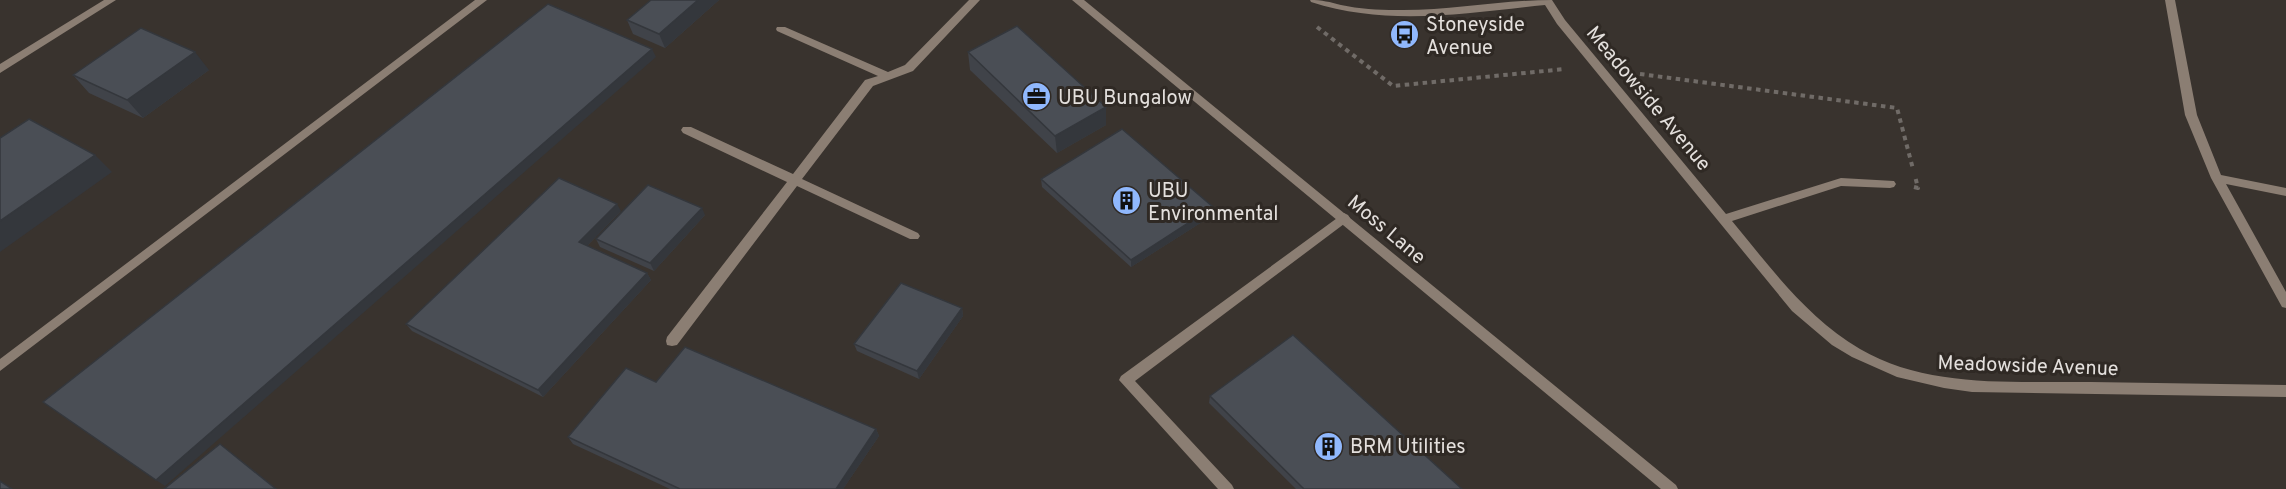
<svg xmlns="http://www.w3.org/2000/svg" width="2286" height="489" viewBox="0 0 2286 489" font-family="Overpass,sans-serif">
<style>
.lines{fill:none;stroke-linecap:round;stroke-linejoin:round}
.path{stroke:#706b67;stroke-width:4;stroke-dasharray:4.5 4.5;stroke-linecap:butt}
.lane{fill:#8b7e73;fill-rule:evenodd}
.street{fill:#8b7e73;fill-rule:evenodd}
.wall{fill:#404349}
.shaded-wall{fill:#34373c}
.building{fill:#4a4e55;stroke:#34373c;stroke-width:1.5}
.labels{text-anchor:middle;stroke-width:6;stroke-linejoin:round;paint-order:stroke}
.poi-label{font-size:20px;fill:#e4e0dd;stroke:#2f2924;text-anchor:start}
.street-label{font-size:20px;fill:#e4e0dd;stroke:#2f2924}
</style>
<rect width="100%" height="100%" fill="#39332e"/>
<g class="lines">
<!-- path -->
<path class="path" d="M1317,27l76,59 172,-17
M1640,74l257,34 16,61
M1914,187l4,1 -3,-12"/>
<!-- lane -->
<path class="lane" d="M969,0h11l-67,71 -40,15 -71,93 116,54 2,3 -2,3h-8l-113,-53 -120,159 -5,1 -5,-1 -1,-4 1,-4 120,-155 -104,-49 -2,-3 2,-3h8l102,47 72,-94 13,-4 -101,-45 -1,-2 1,-2h8l103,45 17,-7z
M1344,213l4,2 2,3 -2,3 -213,160 97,104 2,4h-16l-99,-109 2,-4z"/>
<!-- street -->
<path class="street" d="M104,0h12l-116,73v-9z
M475,0h12l-487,371v-12z
M1072,0h12l592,485 2,4h-17z
M1310,0c12,0 20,2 31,5 18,4 37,5 55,5 53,1 104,-10 156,-10l13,20 161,194 115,-36 53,3 2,3 -2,3 -4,1 -49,-2 -109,35c39,47 74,96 128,128 68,40 154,32 231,33 65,1 130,2 195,3v12l-314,-5 -28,-4 -47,-11 -45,-20 -20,-12 -40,-34 -235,-287 -12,-19c-79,8 -156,22 -234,-3z
M2165,0h10l22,115 24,60 65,13v8l-60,-12 60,108v16l-4,-1 -71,-129 -26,-63z"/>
</g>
<!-- wall -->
<path class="wall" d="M651,0h68l-54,48 -32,-14 -6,-14z
M968,52l138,73 -49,28 -87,-83z
M209,70l-66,48 -54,-25 -16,-18z
M1041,179l172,36 -82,52 -89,-80z
M621,211l-34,35 60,27 4,7 -108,117 -131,-66 -6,-7z
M705,215l-51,56 -54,-24 -4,-8z
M962,308l1,8 -44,63 -62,-28 -3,-7z
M656,382l220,47 3,7 -36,53h-173l-97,-45 -5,-7z
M1210,396l252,93h-166l-87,-86z"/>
<!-- shaded-wall -->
<path class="shaded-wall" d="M698,0h21l-54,48 -6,-14z
M652,49l4,8 -491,429 -9,-6z
M195,52l14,18 -66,48 -16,-18z
M1106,107v18l-49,28 -2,-17z
M95,155l17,17 -112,80v-31z
M617,204l4,7 -38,39 -4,-8z
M1213,207v8l-82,52v-7z
M702,208l3,7 -51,56 -4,-8z
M647,273l4,7 -108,117 -5,-7z
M962,308l1,8 -44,63 -2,-8z
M876,429l3,7 -36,53h-7z"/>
<!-- building -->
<path class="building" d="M651,0h47l-39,34 -32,-14z
M548,4l104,45 -496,431 -113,-78z
M1017,26l89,81 -51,29 -87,-84z
M141,28l54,24 -68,48 -54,-25z
M29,119l66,36 -95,66v-83z
M1122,129l91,78 -82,53 -90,-81z
M559,178l58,26 -38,38 68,31 -109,117 -132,-66z
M648,185l54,23 -52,55 -54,-24z
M901,283l61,25 -45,63 -63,-27z
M1293,335l169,154h-158l-94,-93z
M685,347l191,82 -40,60h-156l-112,-52 58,-69 30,14z
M220,444l56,45h-112z
M0,481l12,8h-12z"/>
<!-- icons -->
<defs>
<symbol id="bus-disc" viewBox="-11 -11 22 22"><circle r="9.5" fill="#90b8fd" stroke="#2f2924"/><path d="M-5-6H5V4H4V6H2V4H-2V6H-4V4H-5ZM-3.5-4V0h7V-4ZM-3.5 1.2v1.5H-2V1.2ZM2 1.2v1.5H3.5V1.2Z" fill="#111"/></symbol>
<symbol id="office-disc" viewBox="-11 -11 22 22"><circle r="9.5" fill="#90b8fd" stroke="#2f2924"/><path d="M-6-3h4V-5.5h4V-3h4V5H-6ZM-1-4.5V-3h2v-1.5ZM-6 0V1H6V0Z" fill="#111"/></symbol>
<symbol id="building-disc" viewBox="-11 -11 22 22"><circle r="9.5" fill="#90b8fd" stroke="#2f2924"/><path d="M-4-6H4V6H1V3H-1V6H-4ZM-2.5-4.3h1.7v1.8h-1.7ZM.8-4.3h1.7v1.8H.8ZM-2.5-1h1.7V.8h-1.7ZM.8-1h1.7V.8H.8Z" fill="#111"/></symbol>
</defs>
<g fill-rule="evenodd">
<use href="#bus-disc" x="1388" y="18" width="33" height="33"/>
<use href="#office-disc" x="1020" y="80" width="33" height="33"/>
<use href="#building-disc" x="1110" y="184" width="33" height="33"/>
<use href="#building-disc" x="1312" y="430" width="33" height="33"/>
</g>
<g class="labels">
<!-- poi labels -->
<g class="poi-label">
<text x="1426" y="31">Stoneyside<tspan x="1426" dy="23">Avenue</tspan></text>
<text x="1058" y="104">UBU Bungalow</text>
<text x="1148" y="197">UBU<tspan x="1148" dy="23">Environmental</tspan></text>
<text x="1350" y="453">BRM Utilities</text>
</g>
<!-- street labels -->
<g class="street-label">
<text transform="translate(1649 98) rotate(50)" y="7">Meadowside Avenue</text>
<text transform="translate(1387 229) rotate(40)" y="7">Moss Lane</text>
<text transform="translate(2028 365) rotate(2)" y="7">Meadowside Avenue</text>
</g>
</g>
</svg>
